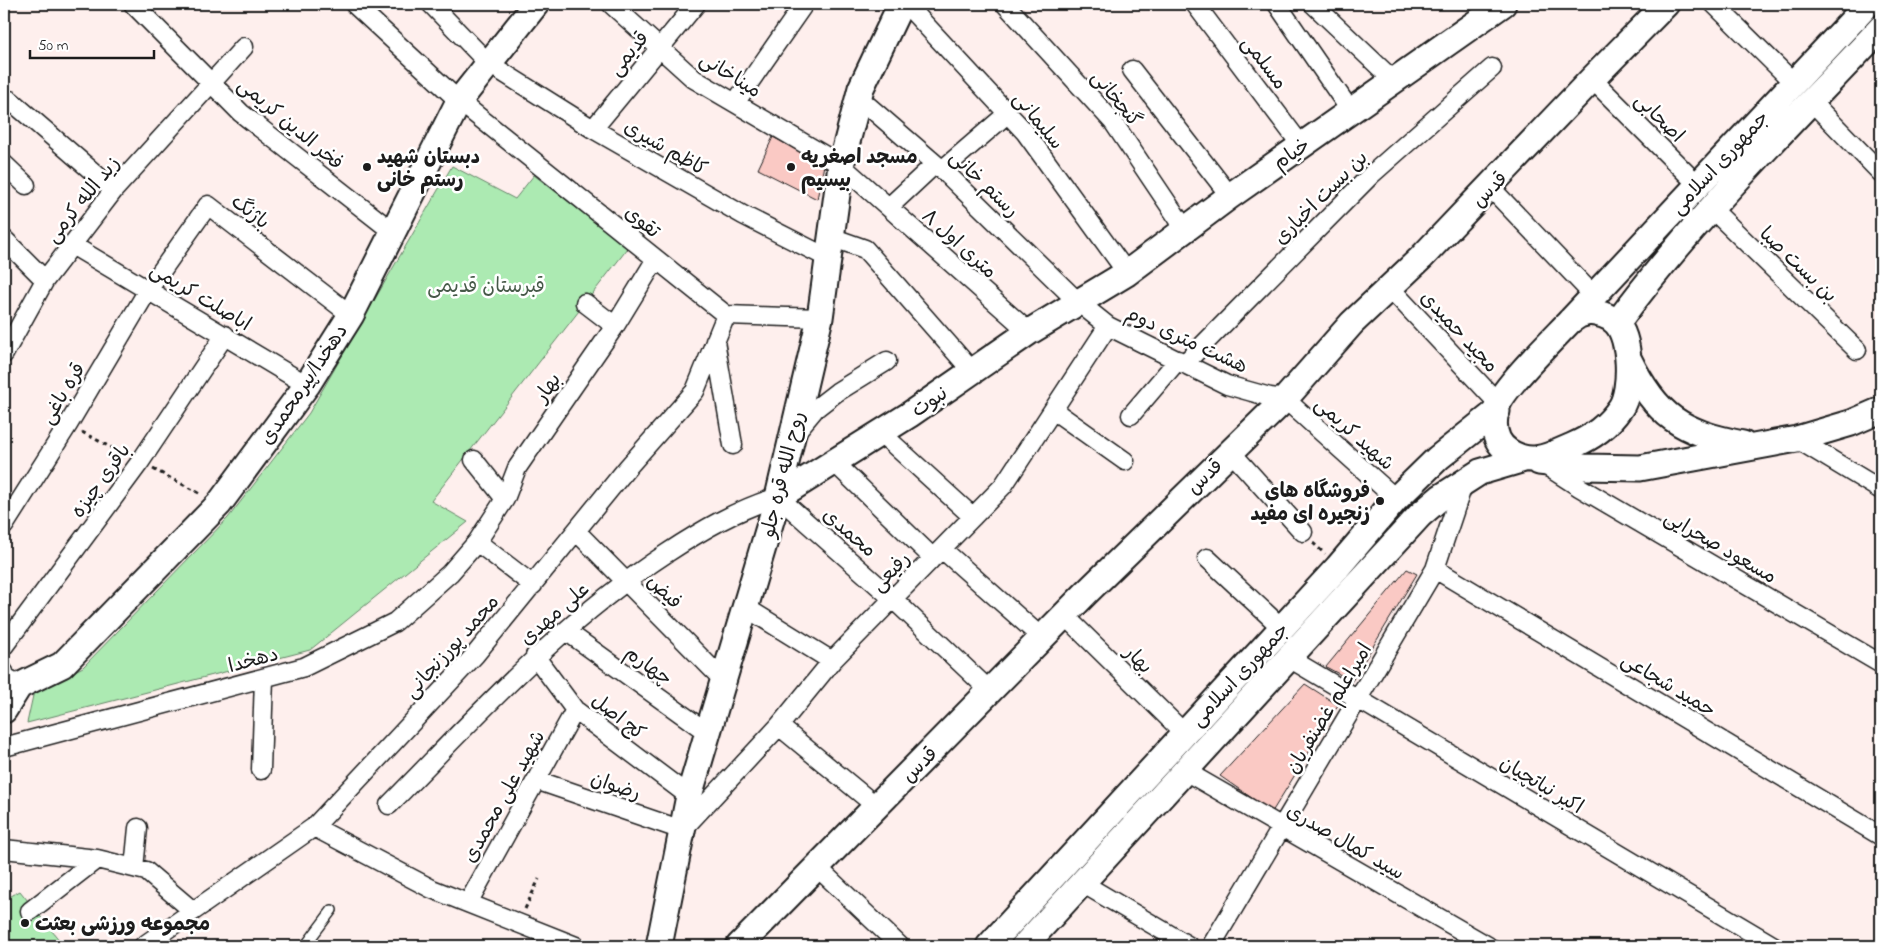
<svg xmlns="http://www.w3.org/2000/svg" width="1885" height="950" viewBox="0 0 1885 950" font-family="'Indie Flower','Playpen Sans Arabic',sans-serif">
<style>
.green{fill:#aceab2;stroke:#648367}
.building{fill:#fac9c4;stroke:#1c1c1c}
.lines{fill:none;stroke-linecap:round;stroke-linejoin:round}
.lane-casing{stroke:#1c1c1c;stroke-width:12}
.street-casing{stroke:#1c1c1c;stroke-width:21}
.secondary-casing{stroke:#1c1c1c;stroke-width:29}
.path{stroke:#1c1c1c;stroke-width:3;stroke-dasharray:4 4;stroke-linecap:butt}
.lane{stroke:#fff;stroke-width:9}
.street{stroke:#fff;stroke-width:18}
.secondary{stroke:#fff;stroke-width:25}
.poi-dot{fill:#1c1c1c;stroke:#fff;stroke-width:2}
.labels{text-anchor:middle;stroke-width:5;stroke-linejoin:round;paint-order:stroke}
.street-label{font-size:20px;fill:#1c1c1c;stroke:#fff}
.poi-label{font-size:20px;font-weight:bold;fill:#1c1c1c;stroke:#fff;text-anchor:start}
.park-label{font-size:20px;fill:#475a49;stroke:#fff}
</style>
<rect width="100%" height="100%" fill="#feefed"/>
<filter id="ink" filterUnits="userSpaceOnUse"><feTurbulence type="fractalNoise" baseFrequency=".02" numOctaves="2"/><feDisplacementMap in="SourceGraphic" scale="10" xChannelSelector="R" yChannelSelector="G"/><feConvolveMatrix kernelMatrix="1 2 1 2 8 2 1 2 1" color-interpolation-filters="sRGB"/></filter>
<g filter="url(#ink)">
<!-- green -->
<path class="green" d="M452,166l63,33 19,-24 94,73 -197,253 37,21 -158,128 -283,73 7,-32 49,-24 145,-149 81,-105z
M20,891l44,55h-60v-46z"/>
<!-- building -->
<path class="building" d="M773,137l51,28 -7,34 -59,-30z
M1407,569l10,5 -65,107 -26,-14z
M1305,684l33,21 -66,107 -52,-36z"/>
<g class="lines">
<defs>
<path id="lane" d="M305,946l27,-36"/>
<path id="street" d="M133,4l108,109 152,119
M354,4l105,97 267,214 94,3
M431,4l57,59 105,66 150,86 85,43
M611,4l83,75 147,86 188,167
M906,4l119,128 102,141
M1005,4l108,118 72,107
M1195,4l106,141
M1277,4l73,106
M1313,4l80,76
M1714,4l80,79
M1132,70l98,126
M1592,79l106,106
M859,98l88,76 131,128 30,24 119,59 43,12 15,2 111,100
M1812,102l69,71
M735,103l69,-99
M4,106l6,-6 104,90
M593,129l103,-125
M4,164l22,21
M942,170l65,-56
M1490,187l104,109
M889,207l46,-43
M1712,209l145,141
M831,237l34,12 107,122
M4,239l41,41
M72,245l235,140
M1390,288l108,115
M585,303l30,23
M715,341l18,104
M4,354l41,-74 69,-90 130,-143
M1184,364l187,-189 121,-107
M1053,410l72,51
M1131,415l47,-55
M795,433l20,-24 22,-17 50,-31
M881,433l92,84
M1797,439l84,51
M1230,451l73,81
M474,460l31,39
M834,462l99,96
M1545,465l34,22 302,177
M4,526l64,-101 80,-135 60,-85 143,110
M577,532l147,149
M477,542l56,43
M942,549l100,89
M1207,558l75,70
M1435,569l446,267
M745,607l87,54
M1064,615l120,118
M566,631l142,102
M4,646l136,-184 85,-127
M535,656l40,54 114,86
M1289,658l485,288
M4,672v5l15,9
M779,726l97,80
M4,747l300,-80 91,-45 55,-49 27,-31 28,-43 12,-31 98,-142 41,-67
M261,770l3,-92
M1185,771l303,175
M536,780l146,50 97,-104 53,-65 171,-175 105,-160
M389,805c88,-89 172,-183 278,-252 35,-23 71,-44 111,-56l115,102 97,92
M314,827l118,62 144,57
M4,849l93,10 49,12 47,40
M817,867l83,79
M134,868l4,-40
M1082,883l107,63
M468,903l107,-193
M30,911l67,-52
M143,946l171,-119 161,-172 153,-188 67,-76 31,-76
M1211,946l224,-377 29,-87"/>
<path id="secondary" d="M1589,312c10,1 20,3 27,11 15,15 16,66 5,84 -13,19 -28,30 -49,39 -23,10 -41,21 -64,5 -16,-11 -16,-29 -10,-47 7,-18 56,-66 72,-83l9,-6z
M1572,319l296,-315
M1617,323c78,-106 174,-199 264,-295
M1629,360c28,57 52,72 114,84
M1539,462l45,5 56,1 157,-29 54,-16 30,-13
M778,497l131,-82 120,-83 98,-59 103,-77 273,-192
M4,710l15,-24 43,-21 157,-161 88,-119 44,-70 108,-214 77,-97
M659,946l30,-150 89,-299 42,-179 21,-153 20,-77 40,-84
M739,946l348,-354 198,-193 67,-76 69,-65 171,-179 74,-75
M989,946l349,-379 58,-68 42,-41 59,-47
M1024,946l396,-431 21,-18 39,-25 44,-13"/>
</defs>
<!-- lane casing -->
<use href="#lane" class="lane-casing"/>
<!-- street casing -->
<use href="#street" class="street-casing"/>
<!-- secondary casing -->
<use href="#secondary" class="secondary-casing"/>
<!-- path -->
<path class="path" d="M82,432l43,23
M153,469l48,25
M1313,543l12,11
M525,909l14,-30"/>
<!-- lane -->
<use href="#lane" class="lane"/>
<!-- street -->
<use href="#street" class="street"/>
<!-- secondary -->
<use href="#secondary" class="secondary"/>
</g>
</g>
<!-- markers -->
<g class="poi-dot">
<circle cx="367" cy="167" r="5"/>
<circle cx="791" cy="167" r="5"/>
<circle cx="1380" cy="501" r="5"/>
<circle cx="25" cy="923" r="5"/>
</g>
<g class="labels">
<!-- street labels -->
<g class="street-label">
<text transform="translate(628 53) rotate(-51)" y="7">قدیمی</text>
<text transform="translate(1265 62) rotate(53)" y="7">مسلمی</text>
<text transform="translate(731 74) rotate(32)" y="7">میناخانی</text>
<text transform="translate(1117 98) rotate(51)" y="7">گنجخانی</text>
<text transform="translate(1660 117) rotate(45)" y="7">اصحابی</text>
<text transform="translate(1039 120) rotate(51)" y="7">سلیمانی</text>
<text transform="translate(291 123) rotate(40)" y="7">فخر الدین کریمی</text>
<text transform="translate(666 147) rotate(30)" y="7">کاظم شیری</text>
<text transform="translate(1291 153) rotate(-35)" y="7">خیام</text>
<text transform="translate(1719 162) rotate(-47)" y="7">جمهوری اسلامی</text>
<text transform="translate(985 183) rotate(44)" y="7">رستم خانی</text>
<text transform="translate(1489 189) rotate(-46)" y="7">قدس</text>
<text transform="translate(1320 197) rotate(-45)" y="7">بن بست اخباری</text>
<text transform="translate(82 199) rotate(-51)" y="7">زید الله کرمی</text>
<text transform="translate(251 211) rotate(38)" y="7">باژنگ</text>
<text transform="translate(643 221) rotate(39)" y="7">تقوی</text>
<text transform="translate(960 243) rotate(42)" y="7">۸ متری اول</text>
<text transform="translate(1799 264) rotate(44)" y="7">بن بست صبا</text>
<text transform="translate(201 296) rotate(31)" y="7">اباصلت کریمی</text>
<text transform="translate(1460 331) rotate(47)" y="7">مجید حمیدی</text>
<text transform="translate(1187 339) rotate(25)" y="7">هشت متری دوم</text>
<text transform="translate(303 384) rotate(-56)" y="7">دهخدا/پیرمحمدی</text>
<text transform="translate(547 387) rotate(-55)" y="7">بهار</text>
<text transform="translate(62 393) rotate(-59)" y="7">قره باغی</text>
<text transform="translate(929 401) rotate(-34)" y="7">نبوت</text>
<text transform="translate(1355 433) rotate(42)" y="7">شهید کریمی</text>
<text transform="translate(782 474) rotate(-76)" y="7">روح الله قره جلو</text>
<text transform="translate(1204 476) rotate(-44)" y="7">قدس</text>
<text transform="translate(100 480) rotate(-54)" y="7">باقری چیزه</text>
<text transform="translate(850 532) rotate(41)" y="7">محمدی</text>
<text transform="translate(1721 546) rotate(30)" y="7">مسعود صحرایی</text>
<text transform="translate(890 571) rotate(-46)" y="7">رفیعی</text>
<text transform="translate(665 591) rotate(45)" y="7">فیض</text>
<text transform="translate(554 613) rotate(-41)" y="7">علی مهدی</text>
<text transform="translate(451 646) rotate(-48)" y="7">محمد پورزنجانی</text>
<text transform="translate(253 659) rotate(-15)" y="7">دهخدا</text>
<text transform="translate(1139 659) rotate(45)" y="7">بهار</text>
<text transform="translate(649 665) rotate(36)" y="7">چهارم</text>
<text transform="translate(1239 674) rotate(-47)" y="7">جمهوری اسلامی</text>
<text transform="translate(1669 684) rotate(31)" y="7">حمید شجاعی</text>
<text transform="translate(1328 708) rotate(-59)" y="7">امیراعلم غضنفریان</text>
<text transform="translate(619 716) rotate(38)" y="7">کج اصل</text>
<text transform="translate(919 764) rotate(-45)" y="7">قدس</text>
<text transform="translate(1542 784) rotate(31)" y="7">اکبر نباتچیان</text>
<text transform="translate(616 785) rotate(19)" y="7">رضوان</text>
<text transform="translate(503 796) rotate(-61)" y="7">شهید علی محمدی</text>
<text transform="translate(1346 841) rotate(30)" y="7">سید کمال صدری</text>
</g>
<!-- poi labels -->
<g class="poi-label">
<text x="377" y="163">دبستان شهید<tspan x="377" dy="23">رستم خانی</tspan></text>
<text x="801" y="163">مسجد اصغریه<tspan x="801" dy="23">بیسیم</tspan></text>
<text x="1370" y="497" text-anchor="end">فروشگاه های<tspan x="1370" dy="23">زنجیره ای مفید</tspan></text>
<text x="35" y="930">مجموعه ورزشی بعثت</text>
</g>
<!-- park labels -->
<g class="park-label">
<text x="486" y="292">قبرستان قدیمى</text>
</g>
</g>
<!-- margin -->
<rect width="1885" height="950" fill="none" stroke="#fff" stroke-width="20"/>
<rect x="10" y="10" width="1865" height="930" fill="none" stroke="#1c1c1c" stroke-width="2" filter="url(#ink)"/>
<!-- scale -->
<path d="M30 50v8h124v-8" fill="none" stroke="#1c1c1c" stroke-width="2.5"/>
<text x="38" y="50" font-size="15" fill="#1c1c1c" stroke="#ffffff" stroke-width="4" paint-order="stroke">50 m</text>
</svg>
